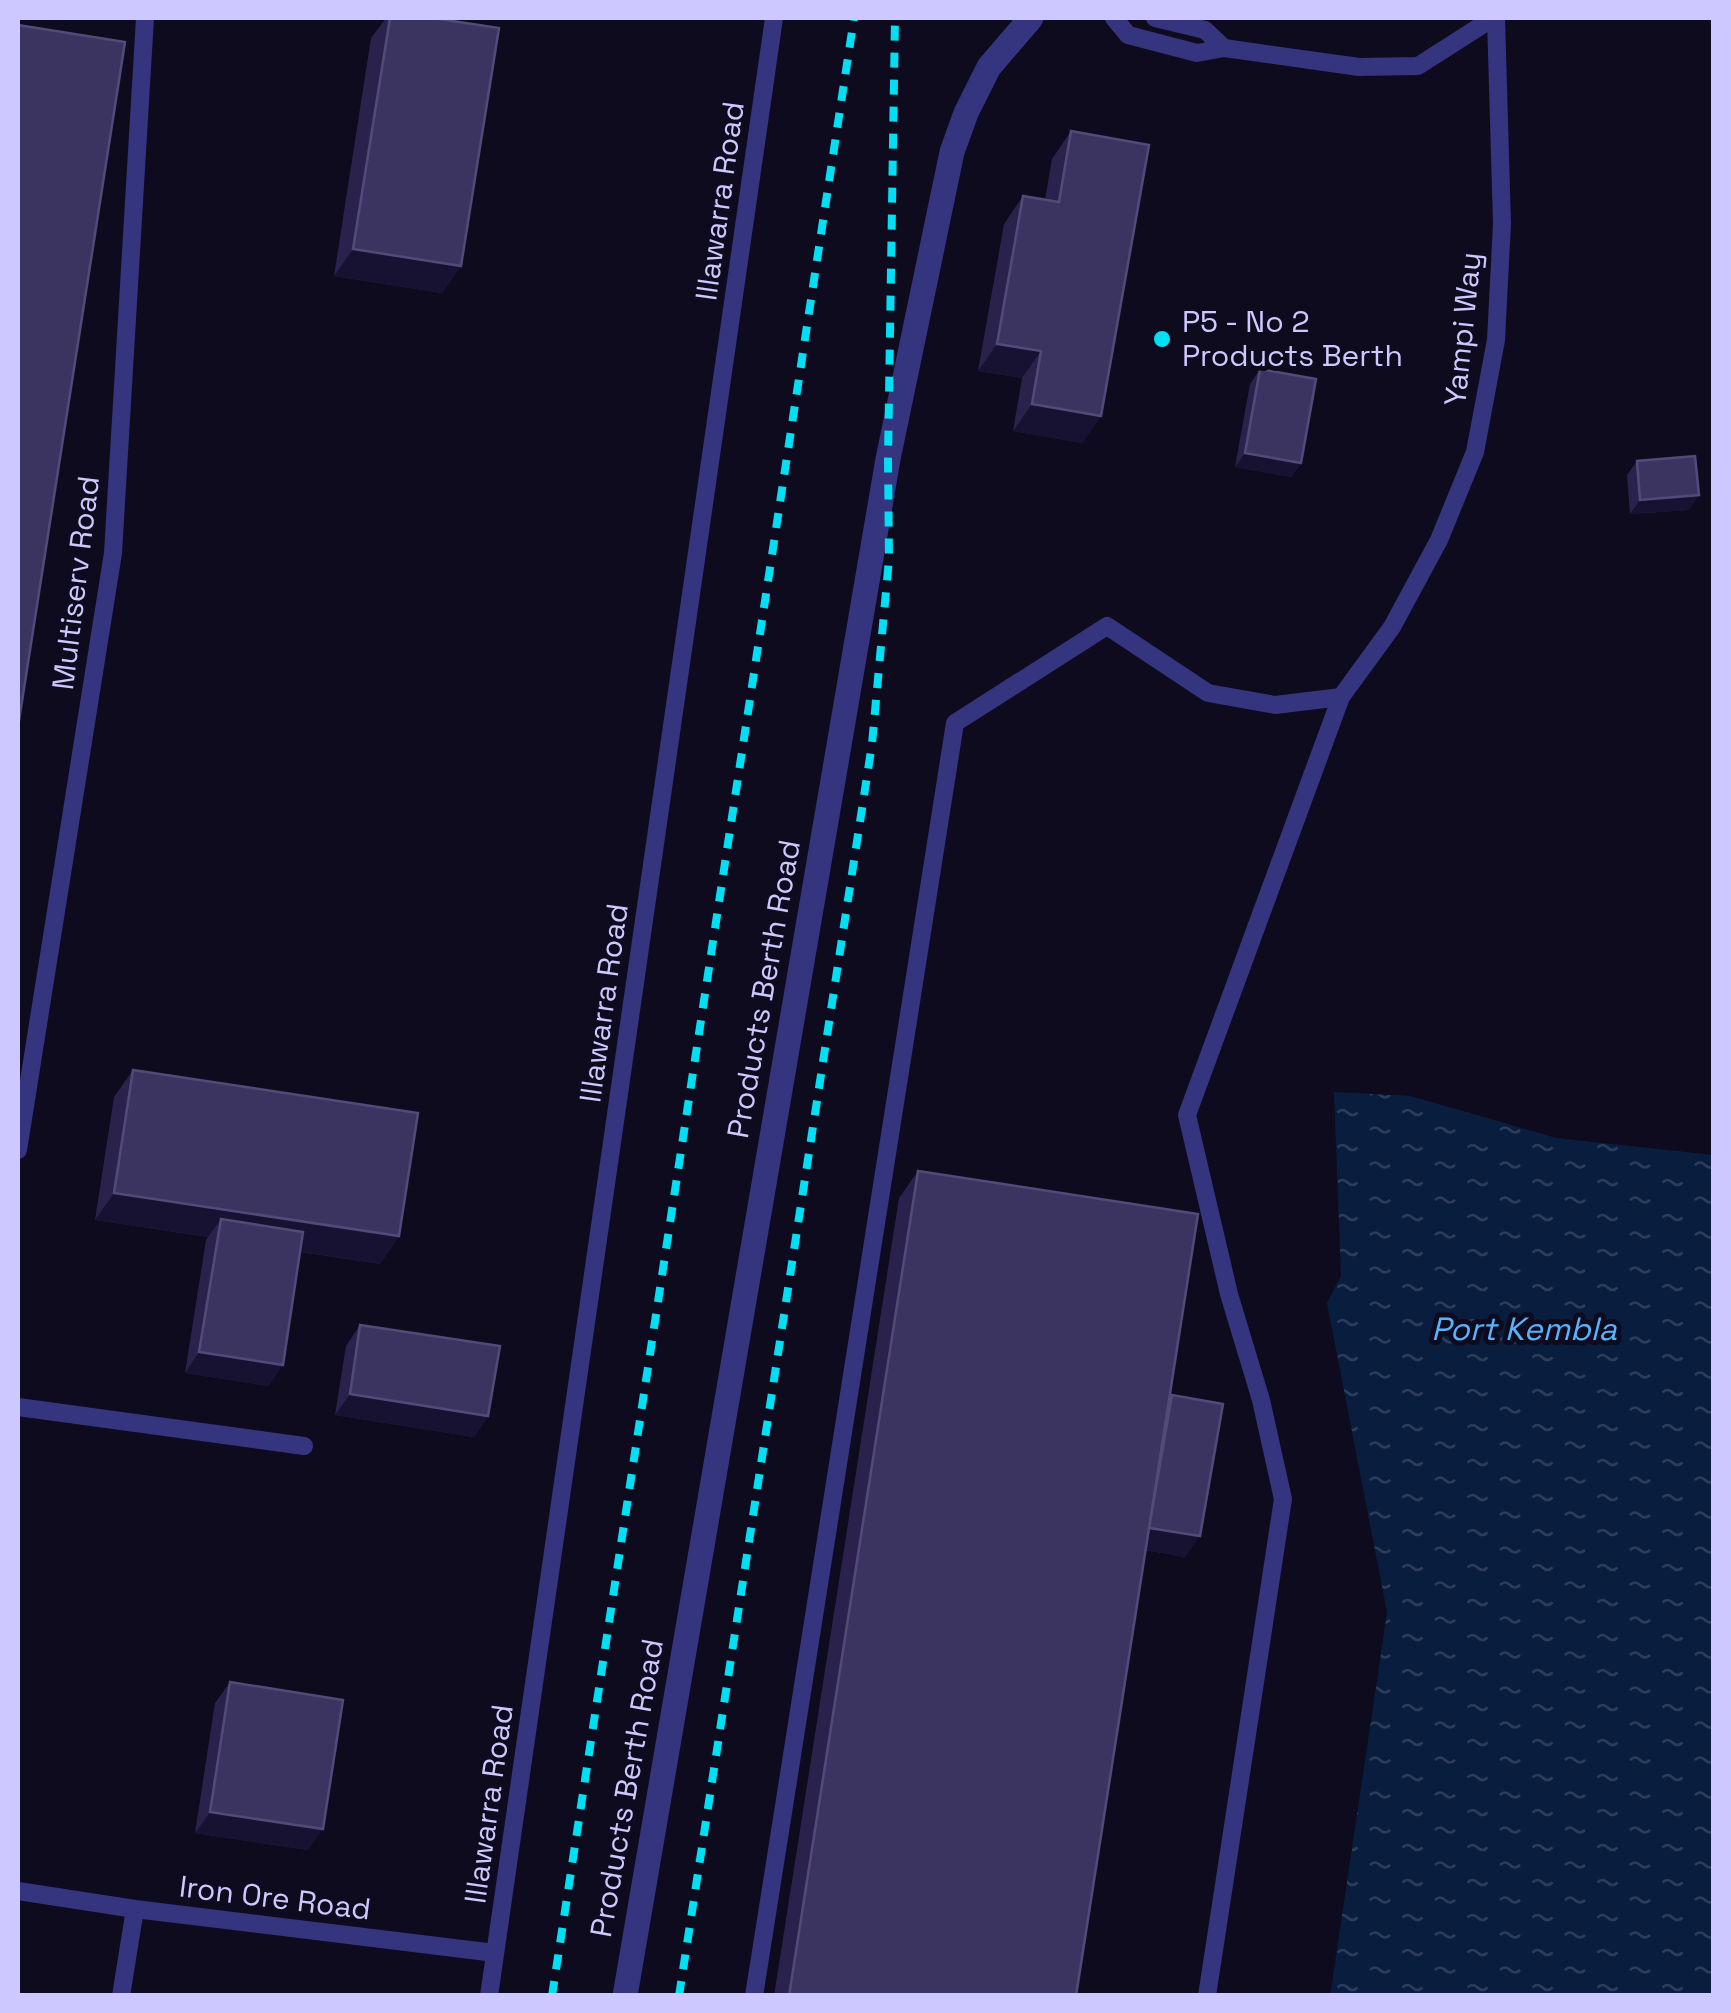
<svg xmlns="http://www.w3.org/2000/svg" width="1731" height="2013" viewBox="0 0 1731 2013" font-family="'Space Grotesk',sans-serif">
<style>
.water{fill:url(#water-ripples)}
.pier{fill:#0e0b1e}
.lines{fill:none;stroke-linecap:round;stroke-linejoin:round}
.lane{stroke:#35347f;stroke-width:18}
.street{stroke:#35347f;stroke-width:25}
.rail{stroke:#00dff3;stroke-width:8;stroke-dasharray:15 12;stroke-linecap:butt}
.wall{fill:#2a224d}
.shaded-wall{fill:#181232}
.building{fill:#3c3460;stroke:#524b79;stroke-width:2.5}
.poi-dot{fill:#00dff3;stroke:#0e0b1e;stroke-width:4}
.labels{text-anchor:middle;stroke-width:10;stroke-linejoin:round;paint-order:stroke}
.street-label{font-size:30px;fill:#cdc8ff;stroke:#0e0b1e}
.poi-label{font-size:30px;fill:#cdc8ff;stroke:#0e0b1e;text-anchor:start}
.water-label{font-size:32px;font-style:italic;fill:#56b4ff;stroke:#0e0b1e}
</style>
<defs>
<pattern id="water-ripples" width="26" height="14" patternUnits="userSpaceOnUse" patternTransform="scale(2.5)"><rect width="26" height="14" fill="#091e3f"/><path d="M2 4q2-2 4 0t4 0M15 11q2-2 4 0t4 0" fill="none" stroke="#2c3d5c"/></pattern>
</defs>
<rect width="100%" height="100%" fill="#0e0b1e"/>
<!-- water -->
<path class="water" d="M1334,1092l76,4 146,42 157,17v840h-383l57,-383 -60,-309 14,-27z"/>
<!-- pier -->
<path class="pier" d="M1382,1611h5l-57,384 -5,1z"/>
<g class="lines">
<!-- lane -->
<path class="lane" d="M1114,18l14,17 69,18 27,-5 135,19 59,-1 75,-48
M1155,18l50,12 19,18
M18,1150l95,-597 32,-535
M18,1407l286,39
M18,1891l117,18
M121,1996l14,-87 360,44
M489,1996l285,-1978
M754,1996l201,-1273 152,-97 101,67 67,12 66,-8
M1207,1996l76,-497 -22,-99 -32,-106 -42,-179 154,-418 51,-70 47,-87 36,-88 21,-112 6,-116 -6,-206"/>
<!-- street -->
<path class="street" d="M625,1996l263,-1537 64,-307 14,-39 23,-46 42,-49"/>
<!-- rail -->
<path class="rail" d="M552,1996l302,-1978
M679,1996l193,-1252 17,-185 -1,-100 7,-441"/>
</g>
<!-- wall -->
<path class="wall" d="M386,18h47l28,248 -19,27 -108,-17 37,-238z
M1071,131l30,285 -19,27 -69,-12 9,-53 -44,-7 26,-147 19,-28 22,4 7,-41z
M1260,369l32,108 -57,-10 15,-83z
M1637,461l52,49 -59,4 -3,-39z
M133,1070l266,166 -19,28 -80,-12 -17,113 -15,21 -83,-13 21,-133 2,-3 -113,-17 19,-123z
M918,1171l251,228 3,-4 13,162 -40,-7 -69,446h-302l125,-798z
M360,1325l128,91 -14,21 -139,-22 11,-69z
M230,1682l78,168 -113,-17 20,-130z"/>
<!-- shaded-wall -->
<path class="shaded-wall" d="M353,249l108,17 -19,27 -108,-17z
M997,344l44,7 -19,27 -44,-7z
M1032,404l69,12 -19,27 -69,-12z
M1245,453l56,10 -9,14 -57,-10z
M1699,495l-10,15 -59,4 10,-14z
M114,1193l285,43 -19,28 -162,-25 3,-20 -13,18 -113,-17z
M199,1352l84,13 -15,21 -83,-13z
M350,1394l138,22 -14,21 -139,-22z
M1149,1528l51,8 -15,21 -51,-9z
M210,1812l113,17 -15,21 -113,-17z"/>
<!-- building -->
<path class="building" d="M390,18h43l66,10 -38,238 -108,-17z
M18,25l107,17 -107,685z
M1071,131l78,14 -48,271 -69,-12 9,-53 -44,-7 26,-148 36,6z
M1260,369l56,10 -15,84 -56,-10z
M1695,456l4,39 -59,5 -3,-39z
M133,1070l285,43 -19,123 -285,-43z
M918,1171l280,43 -122,782h-287z
M221,1219l82,13 -20,133 -84,-13z
M360,1325l140,21 -12,70 -138,-22z
M1172,1395l51,9 -23,132 -51,-8z
M230,1682l113,18 -20,129 -113,-17z"/>
<!-- markers -->
<circle class="poi-dot" cx="1162" cy="339" r="10"/>
<g class="labels">
<!-- street labels -->
<g class="street-label">
<text transform="translate(720 201) rotate(-82)" y="10">Illawarra Road</text>
<text transform="translate(1463 329) rotate(-84)" y="10">Yampi Way</text>
<text transform="translate(76 583) rotate(-83)" y="10">Multiserv Road</text>
<text transform="translate(764 989) rotate(-80)" y="10">Products Berth Road</text>
<text transform="translate(604 1003) rotate(-82)" y="10">Illawarra Road</text>
<text transform="translate(627 1788) rotate(-80)" y="10">Products Berth Road</text>
<text transform="translate(489 1804) rotate(-82)" y="10">Illawarra Road</text>
<text transform="translate(275 1898) rotate(7)" y="10">Iron Ore Road</text>
</g>
<!-- poi labels -->
<g class="poi-label">
<text x="1182" y="332">P5 - No 2<tspan x="1182" dy="34">Products Berth</tspan></text>
</g>
<!-- water labels -->
<g class="water-label">
<text x="1524" y="1340">Port Kembla</text>
</g>
</g>
<!-- border -->
<rect width="1731" height="2013" fill="none" stroke="#cdc8ff" stroke-width="40"/>
</svg>
